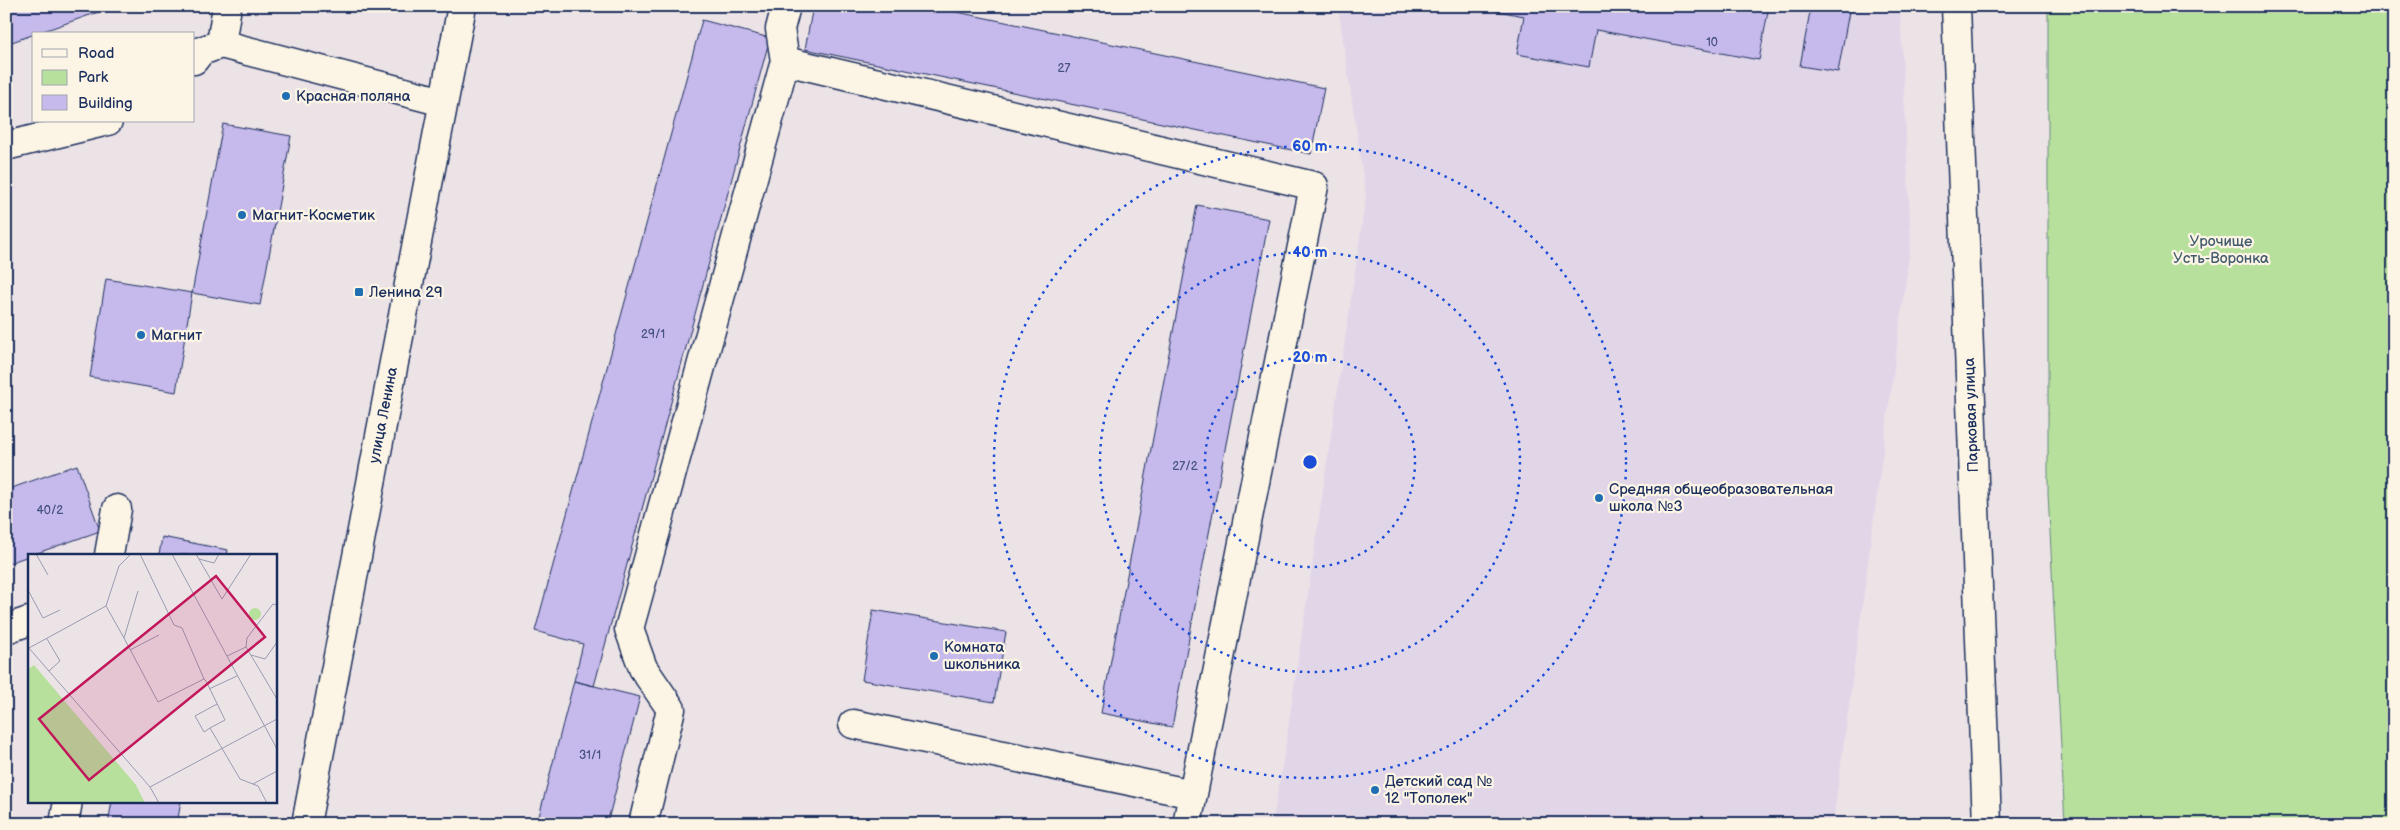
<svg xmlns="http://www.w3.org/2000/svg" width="2400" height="830" viewBox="0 0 2400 830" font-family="'Balsamiq Sans',sans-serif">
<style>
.built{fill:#e1d6e8}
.green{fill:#b7e09c;stroke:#69887d}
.building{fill:#c6b9eb;stroke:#1b2f5e}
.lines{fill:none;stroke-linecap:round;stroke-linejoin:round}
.minor-casing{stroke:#1b2f5e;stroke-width:31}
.major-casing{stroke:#1b2f5e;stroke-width:31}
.minor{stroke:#fcf5e5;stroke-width:28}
.major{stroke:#fcf5e5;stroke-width:28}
.ring{fill:none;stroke:#1d4ed8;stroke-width:2.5;stroke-dasharray:2.5 5}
.poi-dot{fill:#1f6fb2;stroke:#fcf5e5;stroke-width:2}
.labels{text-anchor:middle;stroke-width:4.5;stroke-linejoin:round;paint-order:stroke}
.number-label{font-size:12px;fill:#465281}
.poi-label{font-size:15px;fill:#1b2f5e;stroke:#fcf5e5;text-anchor:start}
.park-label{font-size:15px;fill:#425b6e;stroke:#fcf5e5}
.street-label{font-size:15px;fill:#1b2f5e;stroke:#fcf5e5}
.inset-road{fill:none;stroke:#989bb0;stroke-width:1}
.view{fill:#c2185b;fill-opacity:0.15;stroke:#c2185b;stroke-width:2.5}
.inset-edge{fill:none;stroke:#1b2f5e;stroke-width:2.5}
.centre{fill:#1d4ed8;stroke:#fcf5e5;stroke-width:2.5}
.ring-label{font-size:15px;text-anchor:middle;font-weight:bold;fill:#1d4ed8;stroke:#fcf5e5;stroke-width:4.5;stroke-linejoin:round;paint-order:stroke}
</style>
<rect width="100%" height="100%" fill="#ece3e7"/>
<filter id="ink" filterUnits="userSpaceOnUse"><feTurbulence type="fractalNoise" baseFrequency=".02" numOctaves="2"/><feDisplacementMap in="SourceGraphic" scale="10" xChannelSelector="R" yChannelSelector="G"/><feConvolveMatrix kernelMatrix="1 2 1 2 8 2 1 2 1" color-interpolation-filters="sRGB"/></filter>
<g filter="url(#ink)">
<!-- built -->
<path class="built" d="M1338,6h562l11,235 -78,583h-561l12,-68 82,-560z"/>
<!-- green -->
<path class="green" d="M2048,6h346v818h-329l-17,-331z"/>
<!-- building -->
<path class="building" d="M6,6h110l-110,38z
M813,6h115l396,82 -13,66 -506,-105z
M1471,6h298l-10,54 -163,-30 -7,37 -72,-13 7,-38z
M1811,6h39l-12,66 -38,-6z
M702,20l68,18 -176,648 -20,-5 9,-37 -48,-13z
M223,124l68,12 -31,169 -68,-12z
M1197,205l72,14 -97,508 -71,-14z
M106,279l86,14 -16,99 -86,-15z
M77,465l23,66 -94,33v-74z
M162,537l66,13 -1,5h-68z
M873,610l133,22 -12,70 -132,-22z
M574,681l66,16 -33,127h-70z
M112,801h69l-4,23h-69z"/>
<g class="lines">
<defs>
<path id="minor" d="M786,6l-6,23 5,32 529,125 -127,638
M1956,6l31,818
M221,44l6,-38
M194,60l7,-9 20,-7 222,58
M6,146l102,-25
M109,555l8,-46
M6,629l23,-8
M853,724l340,70
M64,824l4,-23
M643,824l28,-115 -28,-41 -14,-39 156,-568"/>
<path id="major" d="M306,824l156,-818"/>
</defs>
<!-- minor casing -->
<use href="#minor" class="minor-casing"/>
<!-- major casing -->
<use href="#major" class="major-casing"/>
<!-- minor -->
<use href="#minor" class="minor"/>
<!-- major -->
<use href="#major" class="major"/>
</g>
</g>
<!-- distance rings -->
<g class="ring">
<circle cx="1310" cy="462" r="105"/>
<circle cx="1310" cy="462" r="210"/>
<circle cx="1310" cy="462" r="316"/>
</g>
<!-- markers -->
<g class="poi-dot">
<circle cx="286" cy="96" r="5"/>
<circle cx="242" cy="215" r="5"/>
<rect x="354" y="287" width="10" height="10" rx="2.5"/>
<circle cx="141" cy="335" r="5"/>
<circle cx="1599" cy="498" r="5"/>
<circle cx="934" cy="656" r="5"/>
<circle cx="1375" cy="790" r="5"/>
</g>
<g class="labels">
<!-- number labels -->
<g class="number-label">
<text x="1712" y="46">10</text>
<text x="1064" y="72">27</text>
<text x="653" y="338">29/1</text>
<text x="1185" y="470">27/2</text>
<text x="50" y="514">40/2</text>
<text x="590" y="759">31/1</text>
</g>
<!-- poi labels -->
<g class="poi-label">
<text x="296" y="101">Красная поляна</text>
<text x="252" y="220">Магнит-Косметик</text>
<text x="369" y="297">Ленина 29</text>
<text x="151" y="340">Магнит</text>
<text x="1609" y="494">Средняя общеобразовательная<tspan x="1609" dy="17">школа №3</tspan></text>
<text x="944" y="652">Комната<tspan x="944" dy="17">школьника</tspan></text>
<text x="1385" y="786">Детский сад №<tspan x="1385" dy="17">12 "Тополек"</tspan></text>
</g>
<!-- park labels -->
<g class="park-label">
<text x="2221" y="246">Урочище<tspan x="2221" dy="17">Усть-Воронка</tspan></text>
</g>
<!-- street labels -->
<g class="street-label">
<text transform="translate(383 415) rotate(-79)" y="5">улица Ленина</text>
<text transform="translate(1971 415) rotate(-92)" y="5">Парковая улица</text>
</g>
</g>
<!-- overview -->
<g transform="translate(28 554)">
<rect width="249" height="249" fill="#ece3e7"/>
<path d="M221 60a6 6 0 1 1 12 0a6 6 0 1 1-12 0ZM6,111l102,120 9,18h-117v-134z" fill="#b7e09c"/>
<path class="inset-road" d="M8,0l12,21M112,0l34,71 8,3 22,51M144,0l105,195M168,0l26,45 29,-45M171,5l15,4 5,-9M0,36l15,28 17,-8M78,52l18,32 14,-47M96,84l34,64 46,-23 2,2 19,39 -15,8 30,51 18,7 9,17M19,85l13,22 -11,10M0,93l122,140 9,16M218,93l31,52M1,94l77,-42 13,-40 12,-12M102,96l29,-15M223,101l14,4 12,-17M199,102l19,-9 1,-9 26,-34 4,1M181,135l28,-13M182,174l-6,4 -9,-16 22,-12M225,230l24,-13M122,233l127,-68"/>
<path class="view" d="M188,22l49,61 -176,143 -50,-61z"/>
<rect width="249" height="249" class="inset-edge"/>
</g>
<circle cx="1310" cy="462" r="8" class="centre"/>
<g class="ring-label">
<text x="1310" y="151">60 m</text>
<text x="1310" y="257">40 m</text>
<text x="1310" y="362">20 m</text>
</g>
<!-- margin -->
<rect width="2400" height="830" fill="none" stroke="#fcf5e5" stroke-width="25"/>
<rect x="12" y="12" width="2375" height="805" fill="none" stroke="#1b2f5e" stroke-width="2" filter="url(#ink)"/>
<!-- legend -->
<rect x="32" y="32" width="162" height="90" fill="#fcf5e5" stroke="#a2a6af"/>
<rect x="42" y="49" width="25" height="8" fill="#fcf5e5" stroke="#a2a6af"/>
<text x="78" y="58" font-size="15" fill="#1b2f5e">Road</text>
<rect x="42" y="70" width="25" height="15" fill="#b7e09c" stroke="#a2a6af"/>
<text x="78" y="82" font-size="15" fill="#1b2f5e">Park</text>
<rect x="42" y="95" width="25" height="15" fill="#c6b9eb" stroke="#a2a6af"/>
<text x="78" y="108" font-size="15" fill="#1b2f5e">Building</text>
</svg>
